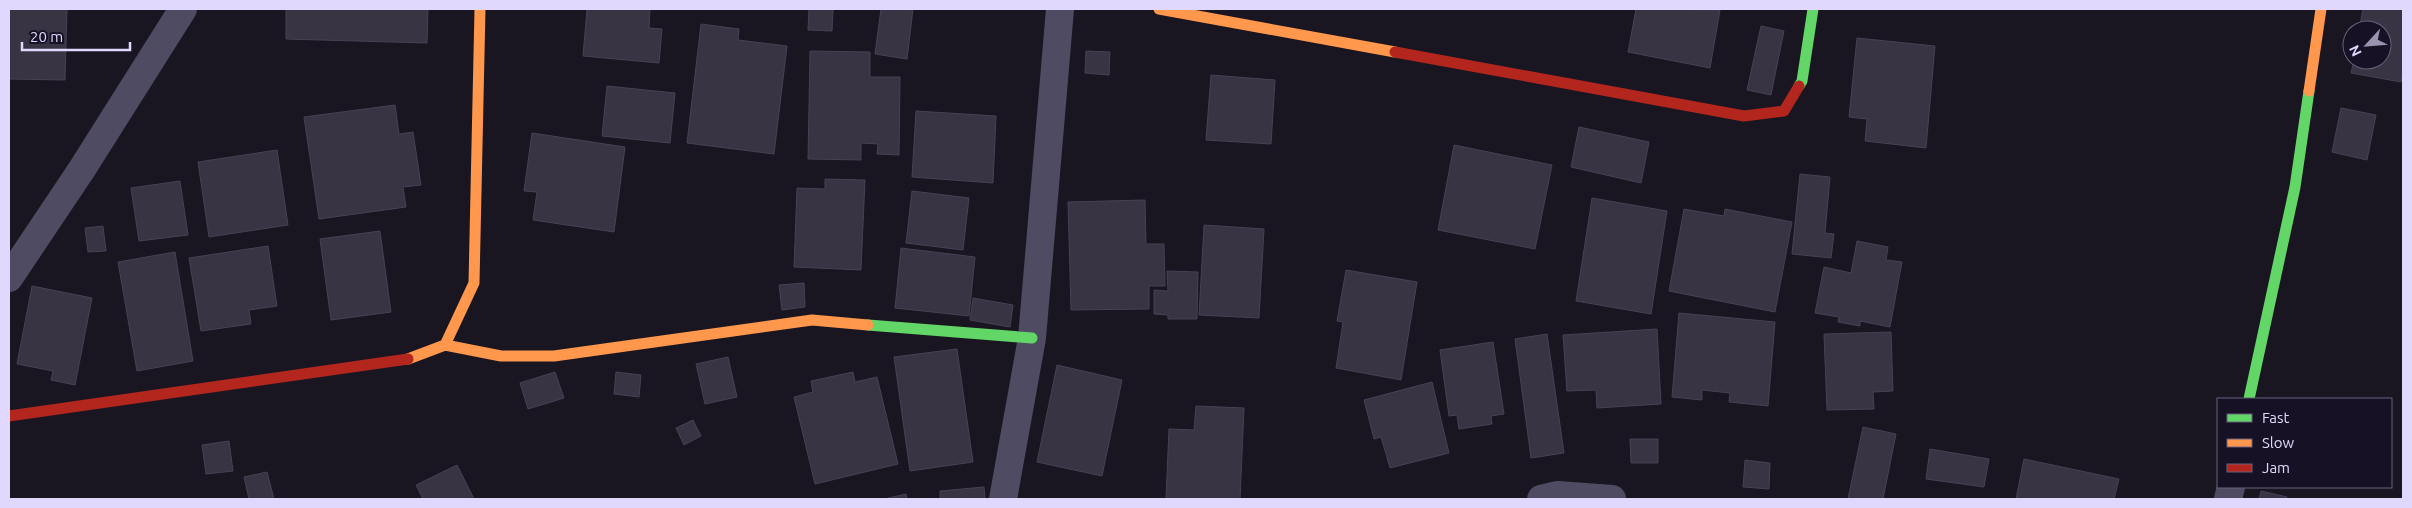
<svg xmlns="http://www.w3.org/2000/svg" width="2412" height="508" viewBox="0 0 2412 508" font-family="Ubuntu,sans-serif">
<style>
.building{fill:#393443;stroke:#474155}
.lines{fill:none;stroke-linecap:round;stroke-linejoin:round}
.street{stroke:#4f4b62;stroke-width:28}
.fast{stroke:#63d668;stroke-width:11}
.slow{stroke:#ff974d;stroke-width:11}
.jam{stroke:#b3261e;stroke-width:11}
</style>
<rect width="100%" height="100%" fill="#191621"/>
<!-- building -->
<path class="building" d="M9,9h58l-2,71 -56,-1z
M286,9h142l-1,34 -141,-4z
M587,9h63l-1,19 13,1 -3,34 -76,-7z
M809,9h24l-1,22 -24,-1z
M881,9h32l-6,50 -32,-5z
M1636,9l84,1 -10,58 -82,-16z
M2363,9h40v60l-2,13 -50,-9 3,-13h28v-30h-23z
M701,24l38,5 -1,11 49,6 -13,108 -87,-11z
M1761,26l23,5 -13,64 -24,-5z
M1857,38l78,8 -9,102 -61,-7 2,-22 -18,-2z
M810,51l60,1v25h30l-1,78 -22,-1 1,-10 -17,-1v17l-53,-1z
M1086,51l24,1 -1,23 -24,-2z
M1211,75l64,5 -4,64 -65,-4z
M607,86l68,7 -5,50 -68,-7z
M395,105l4,29 14,-2 8,53 -18,2 3,20 -87,12 -15,-102z
M2341,108l35,7 -9,45 -35,-8z
M916,111l80,5 -3,67 -81,-6z
M1579,127l70,15 -8,41 -70,-16z
M532,133l93,14 -11,85 -81,-12 4,-28 -13,-1z
M1454,145l98,20 -17,84 -97,-19z
M277,150l11,75 -79,12 -11,-75z
M1800,174l30,3 -5,56 9,1 -3,24 -39,-4z
M825,179l40,1 -4,90 -67,-3 3,-79 28,1z
M180,181l8,54 -49,6 -8,-53z
M912,191l57,7 -6,52 -57,-7z
M1592,198l75,13 -16,103 -75,-13z
M1145,200l1,44h18l1,42h-16v23l-78,1 -3,-108z
M1684,209l40,7 1,-7 67,13 -17,90 -106,-21z
M1204,225l60,4 -5,89 -60,-3z
M103,226l3,25 -18,1 -3,-24z
M380,231l11,81 -60,8 -11,-81z
M1857,241l31,6 -2,13 16,2 -12,65 -30,-6v5l-22,-4 1,-5 -24,-4 9,-46 27,6z
M268,246l9,60 -28,4 2,14 -50,7 -12,-73z
M901,248l74,9 -6,59 -74,-8z
M175,252l18,109 -56,10 -19,-109z
M1346,270l71,12 -16,98 -65,-12 7,-46 -6,-1z
M1167,271l31,1 -1,47h-29v-4l-14,-1v-24l14,1z
M804,283l1,24 -23,3 -3,-25z
M32,286l60,12 -17,87 -24,-5 2,-9 -36,-7z
M973,298l40,7 -3,22 -40,-7z
M1679,313l96,9 -7,84 -39,-4 1,-9 -28,-3v10l-30,-3z
M1657,329l4,75 -64,4 -1,-18 -29,1 -4,-56z
M1891,332l2,59 -20,1 1,17 -47,1 -3,-76z
M1547,334l17,119 -33,5 -16,-119z
M1493,342l11,72 -13,2 1,8 -33,5 -2,-14 -8,1 -9,-66z
M957,349l16,113 -63,9 -16,-114z
M728,357l9,40 -32,7 -9,-40z
M1057,365l65,15 -20,96 -65,-14z
M555,372l9,26 -36,11 -8,-26z
M616,372l25,3 -2,22 -25,-3z
M853,372l2,10 22,-5 21,87 -83,20 -21,-87 19,-5 -2,-11z
M1432,382l17,71 -59,15 -9,-31 -7,2 -10,-39z
M1196,406l48,2 -4,91h-74l3,-70 25,1z
M693,420l8,16 -17,9 -8,-17z
M1863,427l33,7 -13,65h-35z
M1630,439h28v24h-27z
M229,441l4,30 -27,3 -4,-29z
M1930,449l59,10 -5,28 -58,-8z
M2024,459l95,20 -5,20h-98z
M1745,460l25,3 -1,26 -26,-2z
M457,465l17,34h-51l-7,-14z
M267,472l7,27h-25l-5,-22z
M984,487l1,12h-45v-8z
M2261,491l26,6v2h-28z
M906,494l1,5h-23z"/>
<g class="lines">
<!-- street -->
<path class="street" d="M9,278l73,-109 101,-160
M1003,499l29,-161 28,-329
M1541,499l17,-4 54,4
M2228,499l3,-12"/>
<!-- fast -->
<path class="fast" d="M1799,86l3,-5 11,-72
M868,325l164,13
M2249,399l46,-212 14,-96"/>
<!-- slow -->
<path class="slow" d="M1159,9l236,43
M2309,91l12,-82
M445,345l56,11h53l258,-36 56,5
M408,359l37,-14 29,-62 6,-274"/>
<!-- jam -->
<path class="jam" d="M1395,52l349,64 40,-5 15,-25
M9,416l399,-57"/>
</g>
<!-- border -->
<rect width="2412" height="508" fill="none" stroke="#e1d8fd" stroke-width="20"/>
<!-- legend -->
<rect x="2217" y="398" width="175" height="90" fill="#171126" stroke="#68617c"/>
<rect x="2227" y="414" width="25" height="8" fill="#63d668" stroke="#68617c"/>
<text x="2262" y="423" font-size="15" fill="#e1d8fd">Fast</text>
<rect x="2227" y="439" width="25" height="8" fill="#ff974d" stroke="#68617c"/>
<text x="2262" y="448" font-size="15" fill="#e1d8fd">Slow</text>
<rect x="2227" y="464" width="25" height="8" fill="#b3261e" stroke="#68617c"/>
<text x="2262" y="473" font-size="15" fill="#e1d8fd">Jam</text>
<!-- north arrow -->
<g transform="translate(2367 45) rotate(244)"><circle r="24" fill="#171126" stroke="#68617c"/>
<path d="M0-4L9 19L0 12L-9 19Z" fill="#9b94b0"/>
<text y="-8" font-size="14" font-weight="bold" text-anchor="middle" fill="#e1d8fd">N</text>
</g>
<!-- scale -->
<path d="M22 42v8h108v-8" fill="none" stroke="#e1d8fd" stroke-width="2.5"/>
<text x="30" y="42" font-size="15" fill="#e1d8fd" stroke="#171126" stroke-width="4" paint-order="stroke">20 m</text>
</svg>
